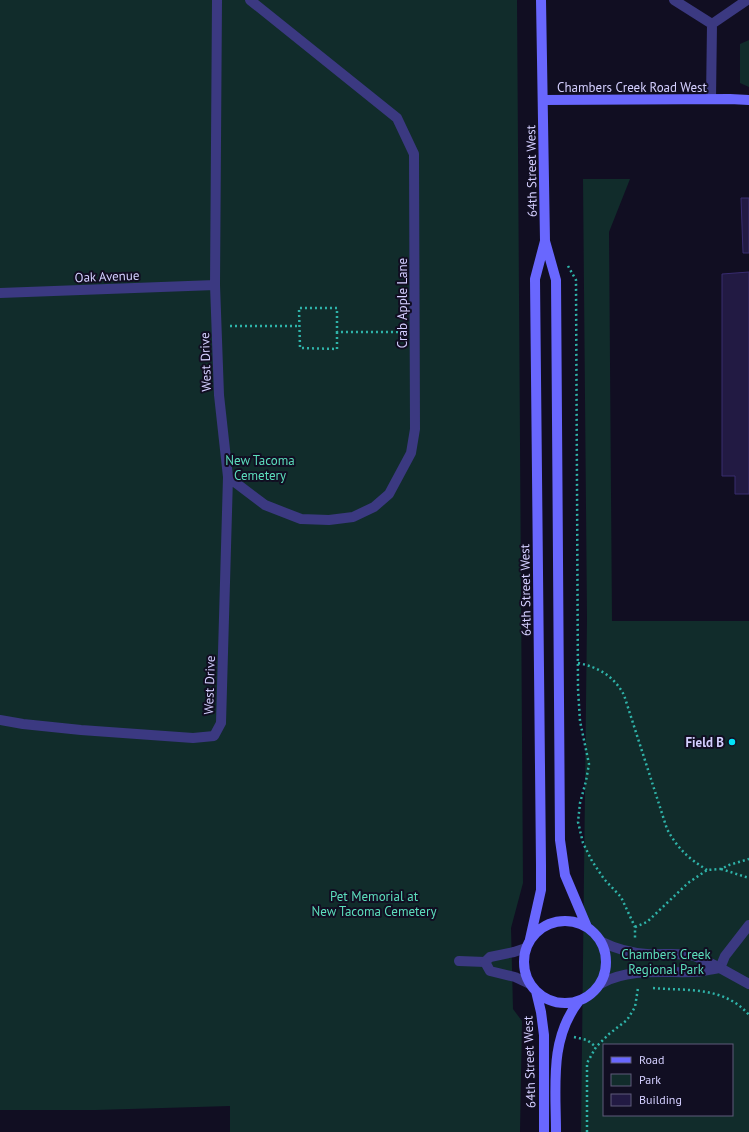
<svg xmlns="http://www.w3.org/2000/svg" width="749" height="1132" viewBox="0 0 749 1132" font-family="'PT Sans',sans-serif">
<style>
.green{fill:#112c2b;fill-rule:evenodd}
.building{fill:#221a43;stroke:#382c6f}
.lines{fill:none;stroke-linecap:round;stroke-linejoin:round}
.path{stroke:#2fb3a9;stroke-width:2.5;stroke-dasharray:2 3;stroke-linecap:butt}
.lane{stroke:#3b3981;stroke-width:10}
.street{stroke:#3b3981;stroke-width:10}
.secondary{stroke:#6967fe;stroke-width:10}
.poi-dot{fill:#02e4f9;stroke:#110e22;stroke-width:1.5}
.labels{text-anchor:middle;stroke-width:4;stroke-linejoin:round;paint-order:stroke}
.street-label{font-size:13px;fill:#d4cfff;stroke:#110e22}
.park-label{font-size:13px;fill:#5cdebc;stroke:#110e22}
.poi-label{font-size:13px;font-weight:bold;fill:#d4cfff;stroke:#110e22;text-anchor:end}
</style>
<rect width="100%" height="100%" fill="#110e22"/>
<!-- green -->
<path class="green" d="M0,0h517l6,883 -12,45 2,81 9,12 -2,111h-290v-26l-134,4h-96z
M749,40v47l-9,-4v-39z
M583,179h47l-21,53 3,389h137v511h-168l6,-514zM604,1045h128v70h-128z"/>
<!-- building -->
<path class="building" d="M741,198h8v55h-6z
M749,272v222h-14v-18h-13v-202z"/>
<g class="lines">
<!-- path -->
<path class="path" d="M568,266l8,14 2,409 2,32 9,43 -3,17 -6,22 -2,19 5,21 9,18 12,18 17,18 14,30v12
M230,326h69
M337,332v17l-37,-1 -1,-40h38v24h65
M578,663c20,4 36,13 46,32l43,134c11,20 21,29 40,41
M721,869l28,9
M635,927l12,-5 41,-39 19,-13 14,-1 8,-4 20,-6
M653,988c35,3 71,-2 96,27
M574,1037l13,3 9,7
M587,1132v-69l9,-16 13,-13 18,-14 8,-13 3,-19"/>
<!-- lane -->
<path class="lane" d="M674,0l38,24
M712,24l35,-24
M711,99l1,-75
M0,293l215,-8
M228,477l37,28 36,14 28,1 24,-3 21,-10 15,-13 22,-41 4,-24 -1,-275 -17,-36 -147,-118
M0,720l23,4 58,6 112,8 21,-2 7,-13 7,-246 -9,-82 -4,-110 2,-285
M749,925l-24,31 -5,12 29,16
M459,961l26,1"/>
<!-- street -->
<path class="street" d="M602,942c14,7 30,11 45,12 16,1 32,-2 47,2 9,3 18,8 26,12
M526,948l-12,4 -24,5 -5,5 5,9 25,6 15,7
M602,983c28,-15 61,-10 91,-11 9,0 18,-3 27,-4"/>
<!-- secondary -->
<path class="secondary" d="M543,100l187,-1 19,1
M545,241l11,39 4,560 5,35 22,52
M524 962a41 41 0 1 1 82 0a41 41 0 1 1-82 0Z
M530,939l11,-49v-25l-6,-586 10,-38 -4,-241
M536,991l5,21 3,23v97
M556,1132c0,-45 -7,-93 23,-131"/>
</g>
<!-- markers -->
<circle class="poi-dot" cx="732" cy="742" r="4"/>
<g class="labels">
<!-- street labels -->
<g class="street-label">
<text x="632" y="92">Chambers Creek Road West</text>
<text transform="translate(531 171) rotate(-91)" y="5">64th Street West</text>
<text transform="translate(107 276) rotate(-2)" y="5">Oak Avenue</text>
<text transform="translate(402 303) rotate(-90)" y="5">Crab Apple Lane</text>
<text transform="translate(205 362) rotate(-92)" y="5">West Drive</text>
<text transform="translate(525 590) rotate(-91)" y="5">64th Street West</text>
<text transform="translate(209 685) rotate(-88)" y="5">West Drive</text>
<text transform="translate(529 1062) rotate(-92)" y="5">64th Street West</text>
</g>
<!-- park labels -->
<g class="park-label">
<text x="260" y="465">New Tacoma<tspan x="260" dy="15">Cemetery</tspan></text>
<text x="374" y="901">Pet Memorial at<tspan x="374" dy="15">New Tacoma Cemetery</tspan></text>
<text x="666" y="959">Chambers Creek<tspan x="666" dy="15">Regional Park</tspan></text>
</g>
<!-- poi labels -->
<g class="poi-label">
<text x="724" y="747">Field B</text>
</g>
</g>
<!-- legend -->
<rect x="603" y="1044" width="130" height="72" fill="#110e22" stroke="#5f5b7a"/>
<rect x="611" y="1057" width="20" height="6" fill="#6967fe" stroke="#5f5b7a"/>
<text x="639" y="1064" font-size="12" fill="#d4cfff">Road</text>
<rect x="611" y="1074" width="20" height="12" fill="#112c2b" stroke="#5f5b7a"/>
<text x="639" y="1084" font-size="12" fill="#d4cfff">Park</text>
<rect x="611" y="1094" width="20" height="12" fill="#221a43" stroke="#5f5b7a"/>
<text x="639" y="1104" font-size="12" fill="#d4cfff">Building</text>
</svg>
